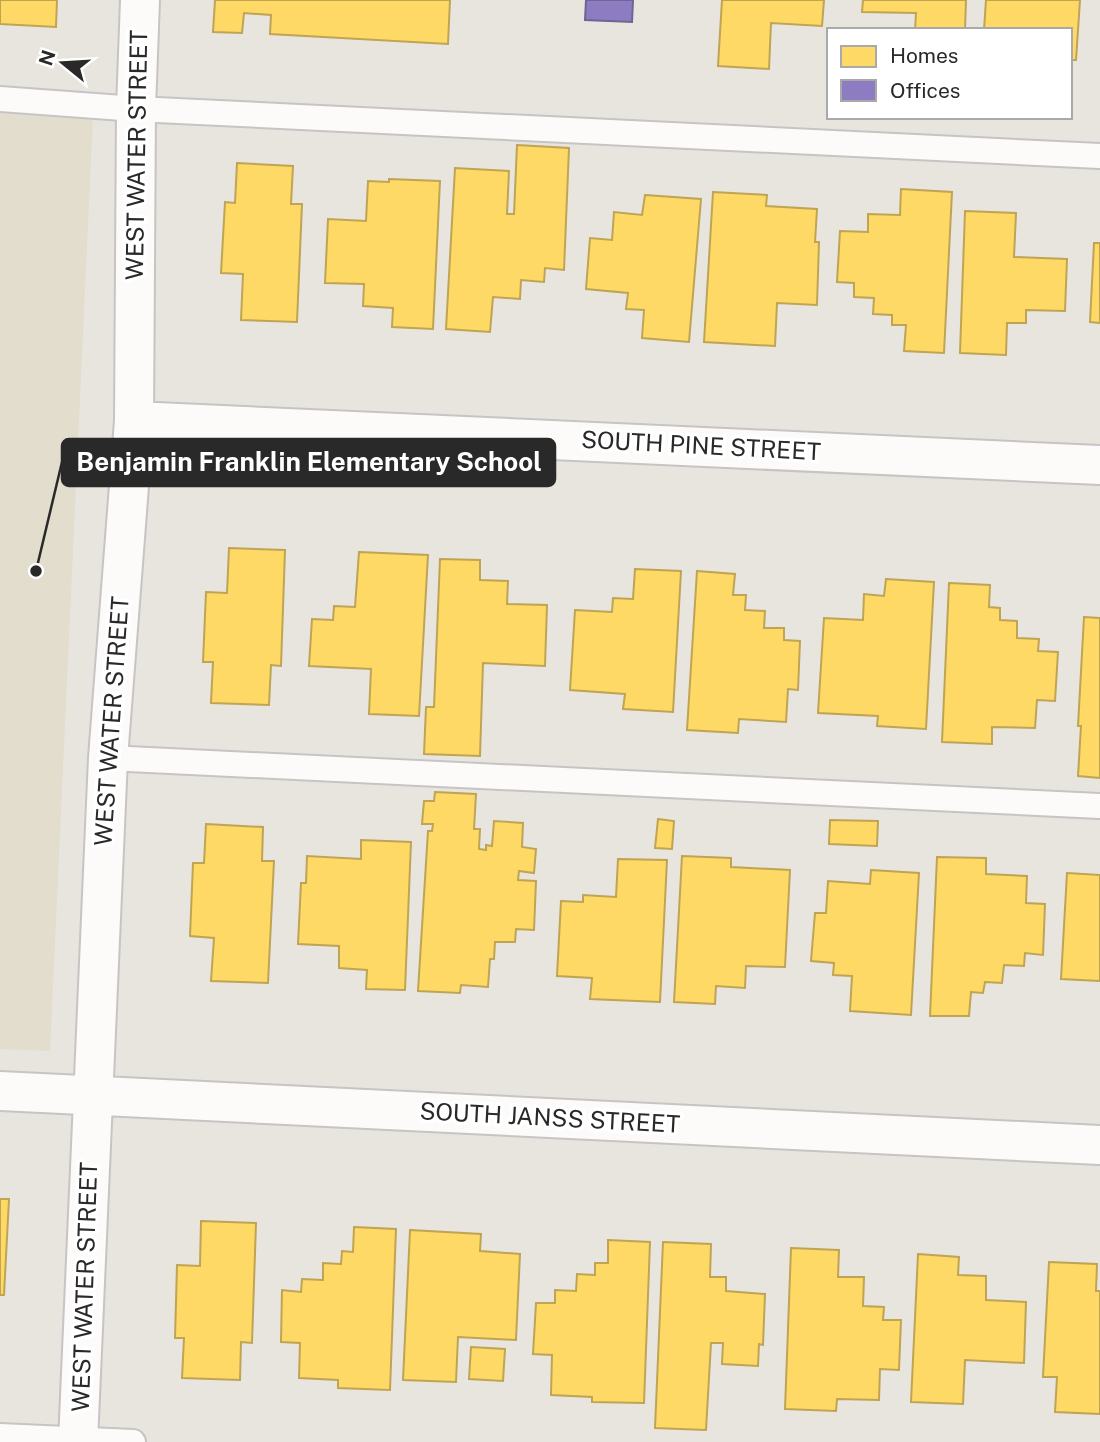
<svg xmlns="http://www.w3.org/2000/svg" width="1100" height="1442" viewBox="0 0 1100 1442" font-family="'Public Sans',sans-serif">
<style>
.education{fill:#e2ddcd}
.homes{fill:#ffd966;stroke:#bfa454;stroke-width:2}
.offices{fill:#8e7cc3;stroke:#706395;stroke-width:2}
.lines{fill:none;stroke-linecap:round;stroke-linejoin:round}
.lane-casing{stroke:#c6c4c4;stroke-width:28}
.street-casing{stroke:#c6c4c4;stroke-width:42}
.lane{stroke:#fcfbfa;stroke-width:24}
.street{stroke:#fcfbfa;stroke-width:38}
.labels{text-anchor:middle;stroke-width:7;stroke-linejoin:round;paint-order:stroke}
.street-label{font-size:24px;fill:#292929;stroke:#fff}
.leader{fill:none;stroke:#292929;stroke-width:2.5}
.callout-dot{fill:#292929;stroke:#fff;stroke-width:2.5}
.callout{fill:#292929;stroke:#292929;stroke-width:2.5}
.callout-label{font-size:26px;text-anchor:middle;font-weight:bold;fill:#fff}
</style>
<rect width="100%" height="100%" fill="#e8e5de"/>
<!-- education -->
<path class="education" d="M0,90l94,4 -44,957 -50,-2z"/>
<!-- homes -->
<path class="homes" d="M0,0h57l-1,27 -56,-3z
M215,0h235l-2,44 -178,-10 1,-19 -27,-2 -2,20 -29,-1z
M722,0h102l-2,26 -51,-3 -2,46 -51,-3z
M863,0h103l-1,30h-50l1,-17 -54,-1z
M986,0h94l-4,60h-6v-30h-86z
M517,145l52,3 -5,122 -19,-2 -1,14 -23,-2 -1,19 -27,-2 -3,35 -44,-3 9,-161 54,3 -2,43h7z
M237,163l56,3 -2,38h11l-5,118 -56,-2 2,-46 -22,-1 4,-71 10,1z
M389,179l51,2 -7,148 -41,-2 1,-19 -30,-2 1,-22 -39,-1 3,-64 38,2 2,-40 21,1z
M901,189l51,3 -8,161 -40,-2 2,-26h-14v-10l-19,-1 1,-16 -20,-1v-14l-17,-1 3,-51 28,1v-18l32,1z
M713,192l54,3 -1,11 51,3 -2,33h4l-2,63 -40,-2 -2,43 -71,-4z
M645,195l56,4 -12,143 -47,-4 2,-28 -18,-1 2,-16 -42,-4 4,-51 22,2 2,-28 28,3z
M965,211l51,2 -2,44 53,2 -2,52 -39,-1v13h-19l-1,32 -46,-2z
M1094,243h6v80l-10,-1z
M229,548l56,2 -4,116 -10,-1 -2,40 -58,-2 2,-41h-10l3,-70 21,1z
M359,552l69,3 -9,161 -50,-2 2,-45 -62,-3 3,-47 21,1 1,-14 21,1z
M440,559l40,1v20l28,1 -1,23 40,1 -2,61 -62,-3 -3,93 -56,-2 2,-47h8z
M635,569l46,2 -8,141 -50,-3 2,-15 -55,-4 5,-80 37,2 1,-14 20,1z
M697,571l38,3 -2,21h13l-1,15 20,1 -1,17h20v12l16,1 -2,49 -10,-1 -2,33 -47,-3 -1,14 -51,-3z
M886,579l48,3 -8,147 -49,-3 1,-10 -60,-3 6,-95 39,2 1,-26 20,2z
M949,583l41,2 -1,22 11,1v12l17,1v17l22,1 -1,12 20,1 -3,49 -18,-1 -2,28 -43,-1v17l-50,-2z
M1084,617l16,1v160l-22,-2 3,-50h-3z
M435,792l41,2 -2,35h6l-1,20 7,1v-5l6,1 2,-25 29,2 -1,24 14,2 -2,24 -15,-2 -1,9 18,1 -2,49 -18,-1 -1,13h-20l-1,17h-4l-2,28 -27,-2 -1,8 -42,-2 10,-160h4l1,-7h-11l2,-23h10z
M658,819l16,2 -2,28 -17,-1z
M830,820l48,1 -1,25 -48,-2z
M206,824l57,3 -1,34h12l-6,122 -57,-2 3,-43 -24,-2 3,-73h11z
M361,840l50,2 -6,148 -39,-1 1,-19 -28,-2v-22l-41,-2 3,-61h5l1,-27 54,3z
M682,856l49,2v9l59,3 -5,97 -39,-1 -1,22 -29,-2 -1,18 -41,-2z
M937,857l49,1v16l41,2 -1,27 19,1 -2,51 -18,-2 -1,13 -20,-1 -2,18 -17,-1 -2,11 -12,-1 -2,24h-39z
M618,859l49,1 -7,142 -70,-3 2,-21 -35,-2 4,-75 22,1v-7l33,2z
M871,870l48,3 -8,142 -61,-4 2,-35 -19,-1 1,-12 -23,-2 4,-48h11l2,-32 42,3z
M1067,873l33,2v106l-39,-2z
M0,1199h9l-5,96h-4z
M201,1221l55,2 -4,120 -11,-1 -1,38 -58,-2 2,-40h-9l2,-73 23,1z
M354,1227l42,2 -6,161 -52,-2v-8l-39,-2 1,-35 -19,-1 1,-52 19,2 1,-13 21,1v-17l18,1 1,-13 11,1z
M410,1230l71,4 -1,17 40,3 -4,86 -58,-3 -2,45 -53,-2z
M608,1240l42,2 -6,161 -52,-1v-5l-41,-2 1,-40 -19,-1 3,-51h19v-13l21,1 1,-17 18,1v-12h13z
M663,1242l48,2 -1,33h16v14l39,3 -2,51 -4,-1 -1,22 -36,-2 1,-21h-12l-5,87 -51,-2z
M791,1248l48,2 -1,27h26l-1,29 21,1 -1,13h18l-2,50 -19,-1 -1,31 -42,-1 -1,12 -51,-2z
M918,1254l41,3 -1,18 28,1v24l40,2 -2,61 -59,-3 -2,44 -52,-2z
M1049,1262l48,2 -1,27h4v123l-45,-2 2,-35h-14z
M471,1347l34,2 -2,32 -34,-2z"/>
<!-- offices -->
<path class="offices" d="M586,0h47l-1,22 -47,-2z"/>
<g class="lines">
<defs>
<path id="lane" d="M0,99l136,10 964,47
M108,758l992,48
M0,1436l133,6"/>
<path id="street" d="M134,421l966,44
M0,1091l1100,54
M78,1442l30,-684 26,-337 2,-312 4,-109"/>
</defs>
<!-- lane casing -->
<use href="#lane" class="lane-casing"/>
<!-- street casing -->
<use href="#street" class="street-casing"/>
<!-- lane -->
<use href="#lane" class="lane"/>
<!-- street -->
<use href="#street" class="street"/>
</g>
<g class="labels">
<!-- street labels -->
<g class="street-label">
<text transform="translate(137 155) rotate(-89)" y="8">WEST WATER STREET</text>
<text transform="translate(701 446) rotate(3)" y="8">SOUTH PINE STREET</text>
<text transform="translate(112 721) rotate(-86)" y="8">WEST WATER STREET</text>
<text transform="translate(550 1118) rotate(3)" y="8">SOUTH JANSS STREET</text>
<text transform="translate(85 1287) rotate(-88)" y="8">WEST WATER STREET</text>
</g>
</g>
<!-- callouts -->
<path class="leader" d="M36 571L62 462"/>
<circle class="callout-dot" cx="36" cy="571" r="7"/>
<rect class="callout" x="62" y="439" width="493" height="47" rx="7"/>
<g class="callout-label">
<text x="309" y="471">Benjamin Franklin Elementary School</text>
</g>
<!-- legend -->
<rect x="827" y="28" width="245" height="91" fill="#ffffff" stroke="#a9a9a9" stroke-width="2"/>
<rect x="841" y="46" width="35" height="21" fill="#ffd966" stroke="#a9a9a9" stroke-width="2"/>
<text x="890" y="63" font-size="21" fill="#292929">Homes</text>
<rect x="841" y="80" width="35" height="21" fill="#8e7cc3" stroke="#a9a9a9" stroke-width="2"/>
<text x="890" y="98" font-size="21" fill="#292929">Offices</text>
<!-- north arrow -->
<g transform="translate(63 63) rotate(288)" stroke="#ffffff" stroke-width="5" paint-order="stroke">
<path d="M0-5L12 26L0 18L-12 26Z" fill="#292929"/>
<text y="-10" font-size="19" font-weight="bold" text-anchor="middle" fill="#292929">N</text>
</g>
</svg>
